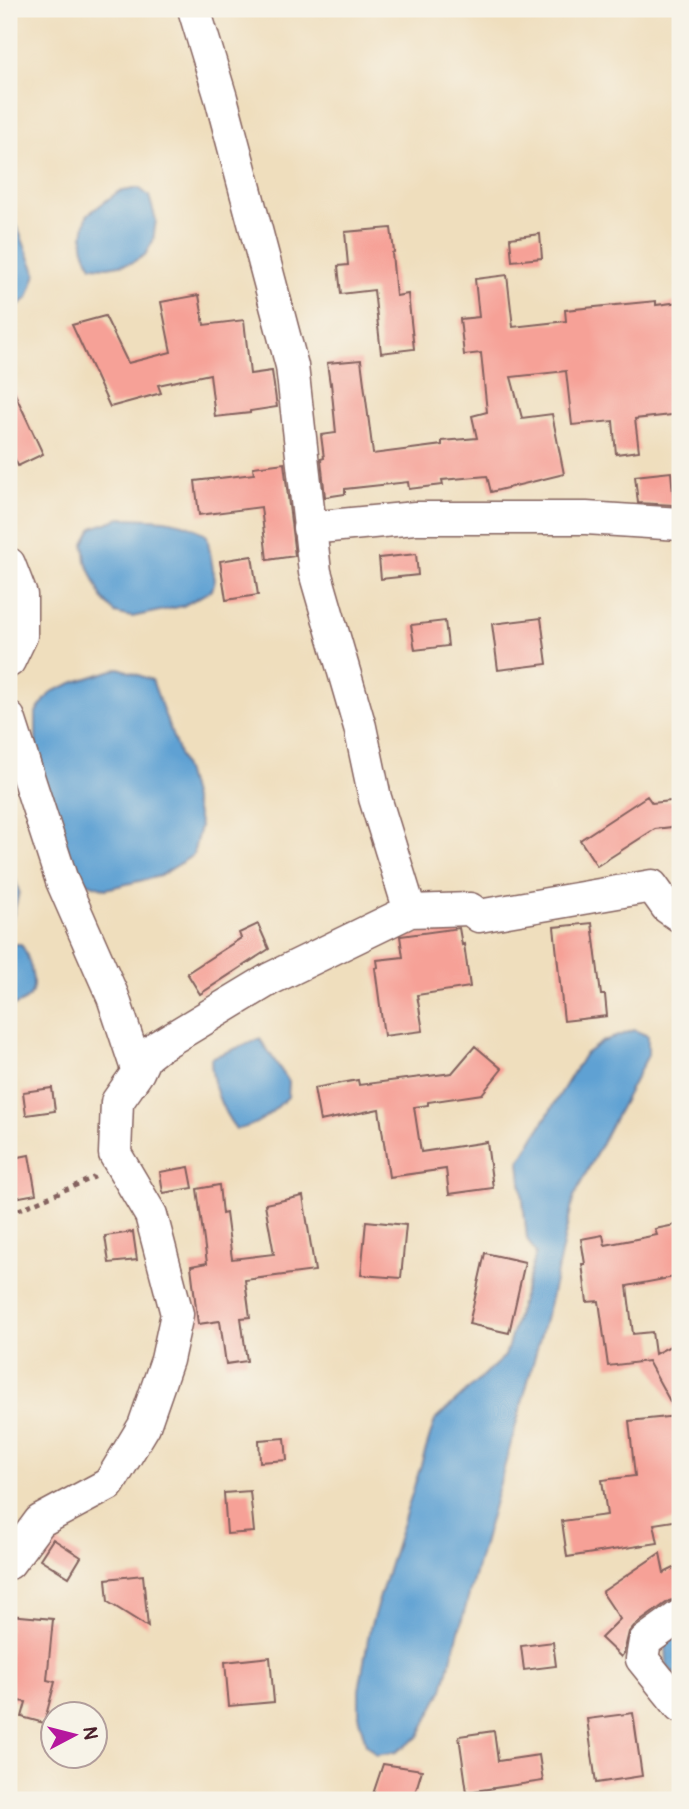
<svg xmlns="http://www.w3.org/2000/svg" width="689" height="1809" viewBox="0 0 689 1809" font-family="Pangolin,sans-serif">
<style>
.water{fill:#5fa1d3;stroke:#54607f;stroke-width:2}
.building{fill:#f6a197}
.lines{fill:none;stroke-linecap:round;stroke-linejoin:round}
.street-casing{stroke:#84625e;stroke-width:35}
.path{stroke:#84625e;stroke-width:4.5;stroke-dasharray:5 5;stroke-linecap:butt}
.street{stroke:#fff;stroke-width:32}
</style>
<rect width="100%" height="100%" fill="#f7f3e8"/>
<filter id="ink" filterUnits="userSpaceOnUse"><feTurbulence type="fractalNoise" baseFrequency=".0143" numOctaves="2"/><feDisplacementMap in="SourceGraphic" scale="14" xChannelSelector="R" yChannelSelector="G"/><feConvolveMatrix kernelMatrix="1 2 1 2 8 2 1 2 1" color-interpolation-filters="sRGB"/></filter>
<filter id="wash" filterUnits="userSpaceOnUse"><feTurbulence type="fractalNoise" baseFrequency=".00686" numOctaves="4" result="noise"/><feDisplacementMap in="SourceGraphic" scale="28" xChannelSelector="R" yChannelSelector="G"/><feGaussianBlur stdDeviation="1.57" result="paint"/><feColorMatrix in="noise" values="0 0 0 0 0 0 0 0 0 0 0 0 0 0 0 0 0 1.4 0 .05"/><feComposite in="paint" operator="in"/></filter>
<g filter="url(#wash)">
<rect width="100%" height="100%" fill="#efdebd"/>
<!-- water -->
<path class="water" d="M139,188l10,8 7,24 -3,21 -8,14 -14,8 -23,4 -16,-1c-13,-20 -10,-29 -5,-51l31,-23z
M9,218l5,1 22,55 -8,24 -19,14z
M120,518c29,1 63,-1 87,18l8,44 -3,10 -29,16 -51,11 -17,-4 -13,-15 -16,-37 -2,-18 8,-15z
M119,668l33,12 34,93 14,53 -7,29 -33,21 -54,13 -24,-8 -27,-55 -19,-63v-51l15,-20 24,-10z
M9,858l10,34 -10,40z
M9,944h12c7,10 18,43 8,53 -5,6 -13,8 -20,10z
M634,1030l14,6v19l-74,141 -23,102 -108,391 -24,47 -23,16 -20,3 -10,-11 -7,-25v-29l11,-62 65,-208 70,-64 31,-102 -9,-15 -8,-77 65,-107 18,-13z
M260,1039l29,43 -1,15c-15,14 -31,31 -52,32 -15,-19 -25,-47 -25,-71z
M680,1632v50l-13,-17 -1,-19 11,-13z"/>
<g id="blocks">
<!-- building -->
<path class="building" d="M391,228l3,24 -2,1 4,43 12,-2 6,55 -33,4 -7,-63 -33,4 -3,-28 10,-1 -3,-33z
M540,234l2,24 -30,3 -2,-23z
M507,275l6,52 53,-6 -1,-11 91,-9v4l24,-3v112l-45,5 4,32 -23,3 -3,-33 -41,4 -6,-54 -55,6 11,41 30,-4 12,60 -73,18 -4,-16 -45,4 1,5 -34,4 -1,-7 -63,7v5l-20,3 -4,-38 3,-1 -3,-23 15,-2 -5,-50 -1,1 -3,-21 34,-3 12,94 69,-9v-4l35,-3 -5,-22 15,-4 -6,-59 -17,2 -4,-36 19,-2 -4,-38z
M199,295l5,30 40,-5 6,54 22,-3 5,36 -27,4v2l-35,4 -5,-43 -52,11 3,8 -51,14 -38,-82 33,-9 23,47 43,-11 -10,-50z
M9,381l34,73 -25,12 -9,-19z
M284,463l11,93 -28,4 -6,-53 -62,8 -4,-34 59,-7 -1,-7z
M671,472l3,33 -36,-2 -3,-27z
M416,554l2,21 -37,4 -2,-21z
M252,556l6,39 -32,5 -6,-39z
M541,618l6,46 -49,6 -6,-46z
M445,621l3,25 -33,4 -4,-25z
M647,796l5,7 28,-3v26l-25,3 -58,37 -17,-26z
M592,923l9,72h4l2,21 -43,5 -10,-94z
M258,924l11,25 -69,45 -13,-21 54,-35 -2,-5z
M459,928l3,17 2,-1 6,43 -53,8 6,36 -39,5 -9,-68 3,-1 -1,-7 26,-3 -3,-21h1z
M475,1046l27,23 -20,25 -54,8v3l-14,2 7,45 66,-10 6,46 -44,6 -3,-25 -57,8 -10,-68 -59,12 -6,-33 44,-8 1,5 93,-12z
M52,1088l3,23 -29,4 -3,-23z
M29,1155l7,39 -27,5v-40z
M189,1167l4,21 -30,5 -3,-21z
M219,1185l3,29 4,-1 6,46 42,-5 -9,-50 38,-8 12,75 -70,9 5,37 -9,1 6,43 -21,3 -6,-43 -22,3 -7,-58 16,-3 -10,-74z
M366,1221l40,4 -5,53 -40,-3z
M680,1224v52l-53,10 6,48 19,-2 3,22 25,-13v179l-26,4 4,19 -91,14 -5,-36 45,-6 -5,-35 33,-4 -6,-55 49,-5 -30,-55 -40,5 -9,-65 -12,1 -5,-38h3l-4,-25 22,-4 2,10 52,-10 -2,-6z
M133,1232l4,28 -28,3 -4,-27z
M485,1253l40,9 -16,71 -40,-9z
M285,1438l2,22 -27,2 -1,-22z
M250,1491l4,41 -27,2 -3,-41z
M53,1539l28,18 -12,20 -29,-18z
M660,1553l4,20 16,-8v33l-11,3 -35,25 -5,6 -5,21 -3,4 -20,-19 19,-19 -18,-27z
M143,1575l5,52 -40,-25 -2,-23z
M9,1615l44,4 -6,61 8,2 -11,41 -22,-6 4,-15 -17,-2z
M553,1642l3,24 -32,4 -3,-24z
M270,1657l4,45 -45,4 -4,-44z
M633,1713l9,63 -46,7 -9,-64z
M494,1731l4,30 41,-6 4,26 -76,11 -8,-56z
M383,1764l39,6 -9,30h-42z"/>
</g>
</g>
<g filter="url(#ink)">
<use href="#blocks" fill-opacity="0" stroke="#84625e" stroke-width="2"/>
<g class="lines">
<defs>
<path id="street" d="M194,9l27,89 71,268 23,206 45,155 15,71 35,113 60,-2 9,7 173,-30 15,21 13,9
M309,528l106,-10h171l94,6
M9,564l12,31v41l-12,25
M9,718l53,163 51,116 25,75
M9,1563l31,-42 69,-37 35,-58 23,-66 10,-46 -26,-99 -36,-61 2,-52 21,-30 7,-15 14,-11 111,-67 140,-68
M680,1616l-35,25 -3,18 38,47"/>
</defs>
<!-- street casing -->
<use href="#street" class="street-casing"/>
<!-- path -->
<path class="path" d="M9,1214l86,-37"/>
<!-- street -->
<use href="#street" class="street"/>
</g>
</g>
<!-- margin -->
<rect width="689" height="1809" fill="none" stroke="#f7f3e8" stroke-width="35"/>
<!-- north arrow -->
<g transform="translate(74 1735) rotate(83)"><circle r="33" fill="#f7f3e8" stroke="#b29e9c" stroke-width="2"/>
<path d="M0-5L12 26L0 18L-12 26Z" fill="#b5179e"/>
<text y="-10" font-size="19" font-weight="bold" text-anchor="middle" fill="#4a1f2b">N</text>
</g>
</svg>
